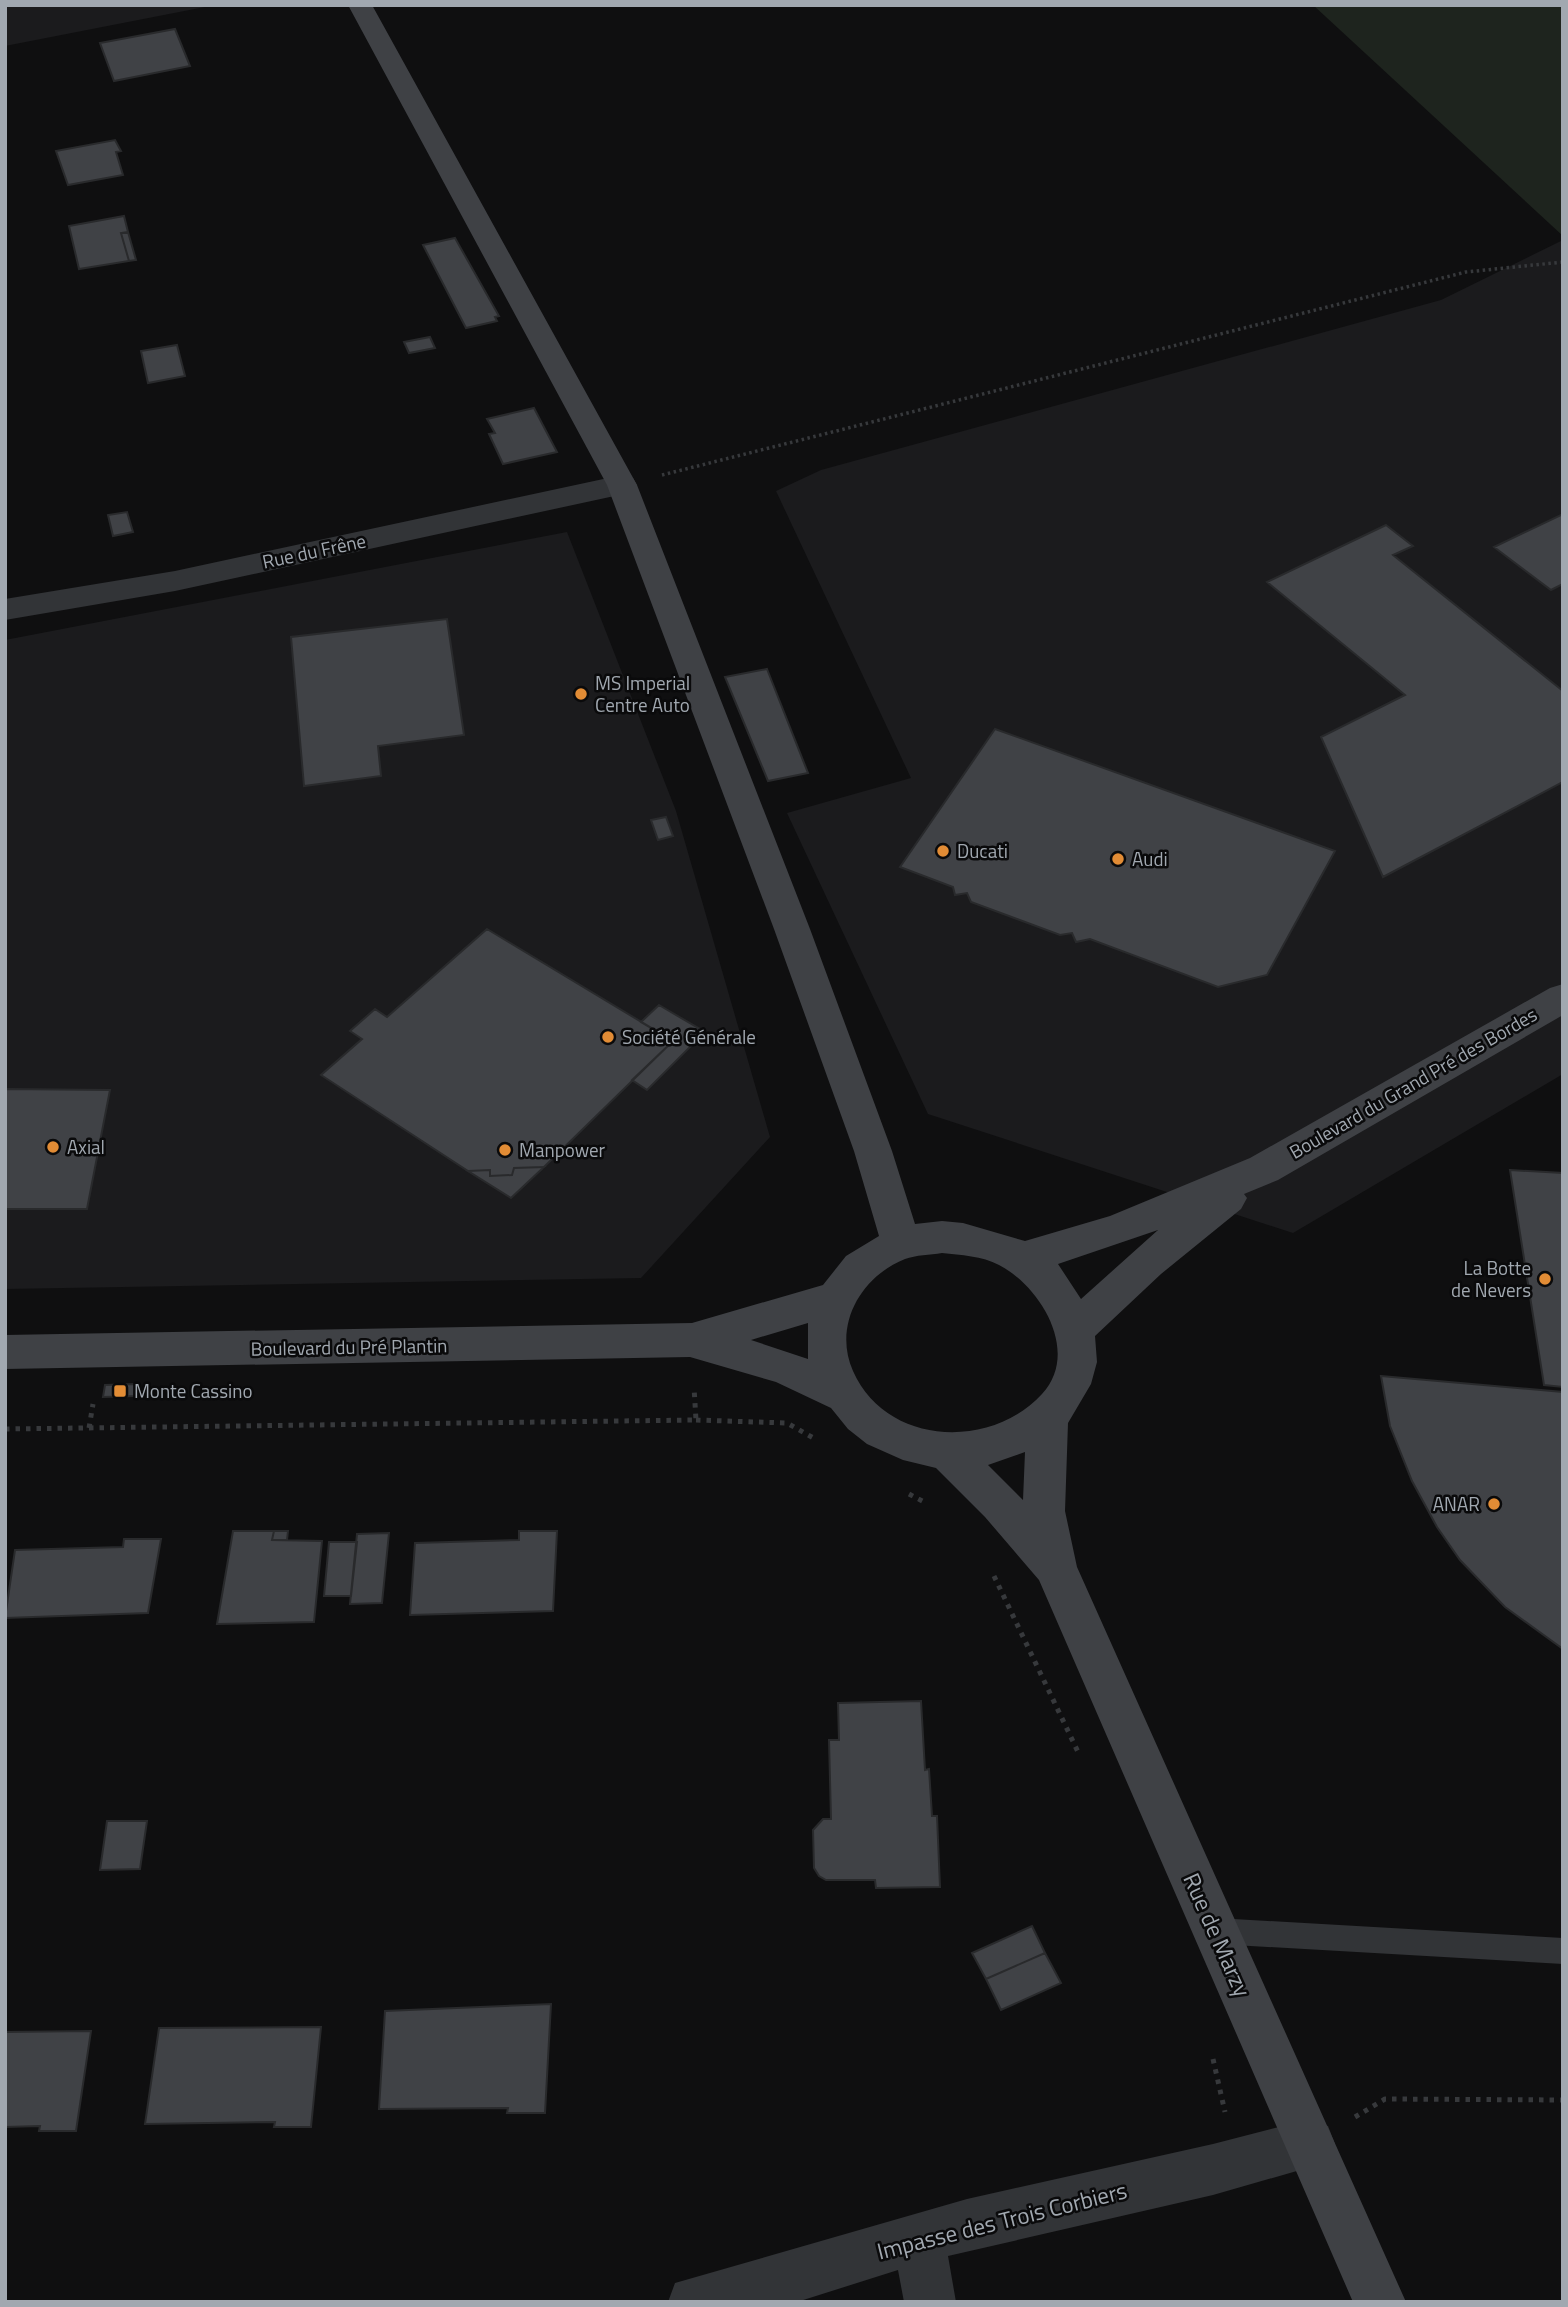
<svg xmlns="http://www.w3.org/2000/svg" width="1568" height="2307" viewBox="0 0 1568 2307" font-family="'Titillium Web',sans-serif">
<style>
.built{fill:#1b1b1d}
.green{fill:#1e241e}
.building{fill:#404246;stroke:#292a2c;stroke-width:2}
.lines{fill:none;stroke-linecap:round;stroke-linejoin:round}
.path-far1{stroke:#37393c;stroke-width:3.5;stroke-dasharray:2.5 3.5;stroke-linecap:butt}
.path{stroke:#37393c;stroke-width:5;stroke-dasharray:4.5 6;stroke-linecap:butt}
.lane{fill:#323437;fill-rule:evenodd}
.street{fill:#323437;fill-rule:evenodd}
.secondary{fill:#3f4145;fill-rule:evenodd}
.poi-dot{fill:#e28c35;stroke:#0a0a0b;stroke-width:2.5}
.labels{text-anchor:middle;stroke-width:5;stroke-linejoin:round;paint-order:stroke}
.street-label{font-size:19px;fill:#a1a8b0;stroke:#0a0a0b}
.poi-label{font-size:19px;fill:#a1a8b0;stroke:#0a0a0b;text-anchor:start}
.near-street-label{font-size:23px;fill:#a1a8b0;stroke:#0a0a0b}
</style>
<rect width="100%" height="100%" fill="#0f0f10"/>
<!-- built -->
<path class="built" d="M5,5h210l-210,41z
M1563,240v834l-270,159 -365,-119 -141,-301 124,-35 -135,-287 45,-21 620,-170z
M567,532l109,279 94,326 -129,141 -636,11v-649z"/>
<!-- green -->
<path class="green" d="M1313,5h250v231z"/>
<!-- building -->
<path class="building" d="M175,29l15,37 -76,15 -14,-38z
M115,140l6,11 -5,1 7,23 -55,10 -12,-34z
M124,216l4,16 -7,1 8,28 -50,8 -10,-43z
M128,232l8,28 -7,1 -8,-28z
M455,238l44,78 -4,1 2,4 -31,7 -43,-83z
M430,337l5,11 -26,5 -5,-11z
M177,345l8,31 -37,7 -7,-32z
M534,408l23,44 -54,12 -14,-30 6,-1 -8,-14z
M127,512l6,20 -20,4 -5,-21z
M1563,514v70l-12,6 -57,-43z
M1386,525l27,21 -20,9 170,136v91l-180,95 -62,-140 84,-42 -138,-113z
M447,619l17,116 -86,11 3,30 -77,10 -13,-149z
M767,669l41,104 -40,8 -43,-104z
M995,729l340,122 -68,124 -49,12 -128,-48 -14,3 -4,-9 -12,2 -89,-33 -4,-9 -12,2 -2,-8 -53,-20z
M666,817l7,19 -15,4 -7,-20z
M487,929l186,112 -129,126 -30,1 -2,7 -22,1v-6l-22,1 -147,-96 41,-36 -12,-8 25,-22 12,8z
M659,1005l46,27 -58,58 -15,-10 41,-39 -32,-19z
M5,1089l105,1 -23,119h-82z
M544,1167l-33,31 -43,-27 22,-1v6l22,-1 2,-7z
M1510,1170l53,3v214l-19,-2z
M1381,1376l182,16v257l-58,-42 -45,-47 -23,-33 -25,-46 -22,-55z
M136,1384l-2,12 -31,1 2,-12z
M233,1531h41l-2,9 50,1 -8,81 -97,2z
M274,1531h14l-1,9h-15z
M519,1531h38l-4,80 -143,4 5,-72 104,-3z
M389,1533l-7,70 -32,1 7,-70z
M124,1539h37l-13,74 -143,5 10,-68 108,-3z
M329,1542h28l-6,54h-27z
M921,1701l4,69 4,-1 3,47h5l3,71 -64,1 -1,-8h-49l-7,-4 -5,-8 -1,-38 10,-11h8l-2,-79h10l-1,-37z
M107,1821h40l-7,48 -40,1z
M1032,1926l13,27 -59,26 -14,-26z
M1045,1953l16,30 -60,27 -15,-31z
M551,2004l-6,109h-38l1,-5 -129,1 6,-98z
M321,2027l-10,100h-37l1,-5 -130,2 14,-96z
M91,2031l-15,100h-37l1,-5 -35,1v-95z"/>
<g class="lines">
<!-- path-far1 -->
<path class="path-far1" d="M662,475l804,-203 97,-10"/>
<!-- path -->
<path class="path" d="M696,1420l91,3 30,17
M89,1428l4,-24
M5,1429l691,-9 -2,-33
M909,1494l17,9
M994,1576l85,178
M1213,2059l12,53
M1355,2117l30,-18 178,1"/>
<!-- lane -->
<path class="lane" d="M1216,1918l347,20v26l-347,-20 -9,-4 -4,-9 4,-9z"/>
<!-- street -->
<path class="street" d="M622,475l11,3 4,7 -4,7 -458,99 -170,29v-21l170,-28z
M1310,2119l18,7 7,18 -7,18 -115,33 -265,61 8,46h-52l-6,-32 -101,32h-129l7,-19 292,-84 246,-55z"/>
<!-- secondary -->
<path class="secondary" d="M348,5h24l265,480 173,444 82,222 23,73 27,-3 21,2 62,18 85,-25 140,-58 300,-170 13,-4v31l-285,165 -34,14 3,4 -6,11 -80,65 -66,62 2,26 -6,22 -23,39 -3,88 12,56 329,735h-53l-314,-722 -54,-63 -49,-49 -33,-8 -36,-16 -19,-15 -17,-21 -55,-26 -86,-25 -685,12v-34l687,-12 131,-38 23,-29 33,-20 -25,-85 -80,-222 -167,-444zM1158,1230l-77,69 -23,-35zM942,1253c19,2 40,3 57,12 41,21 82,87 43,129 -51,56 -156,52 -189,-23 -20,-45 7,-94 52,-112 11,-4 25,-4 37,-6zM808,1323v36l-57,-19zM1025,1452l-2,48 -35,-35z"/>
</g>
<!-- markers -->
<g class="poi-dot">
<circle cx="581" cy="694" r="7"/>
<circle cx="943" cy="851" r="7"/>
<circle cx="1118" cy="859" r="7"/>
<circle cx="608" cy="1037" r="7"/>
<circle cx="53" cy="1147" r="7"/>
<circle cx="505" cy="1150" r="7"/>
<circle cx="1545" cy="1279" r="7"/>
<rect x="113" y="1384" width="14" height="14" rx="3.5"/>
<circle cx="1494" cy="1504" r="7"/>
</g>
<g class="labels">
<!-- street labels -->
<g class="street-label">
<text transform="translate(314 551) rotate(-12)" y="7">Rue du Frêne</text>
<text transform="translate(1413 1083) rotate(-30)" y="7">Boulevard du Grand Pré des Bordes</text>
<text transform="translate(349 1347) rotate(-1)" y="7">Boulevard du Pré Plantin</text>
</g>
<!-- poi labels -->
<g class="poi-label">
<text x="595" y="690">MS Imperial<tspan x="595" dy="22">Centre Auto</tspan></text>
<text x="957" y="858">Ducati</text>
<text x="1132" y="866">Audi</text>
<text x="622" y="1044">Société Générale</text>
<text x="67" y="1154">Axial</text>
<text x="519" y="1157">Manpower</text>
<text x="1531" y="1275" text-anchor="end">La Botte<tspan x="1531" dy="22">de Nevers</tspan></text>
<text x="134" y="1398">Monte Cassino</text>
<text x="1480" y="1511" text-anchor="end">ANAR</text>
</g>
<!-- near-street labels -->
<g class="near-street-label">
<text transform="translate(1217 1935) rotate(66)" y="8">Rue de Marzy</text>
<text transform="translate(1002 2221) rotate(-14)" y="8">Impasse des Trois Corbiers</text>
</g>
</g>
<!-- border -->
<rect width="1568" height="2307" fill="none" stroke="#a1a8b0" stroke-width="14"/>
</svg>
